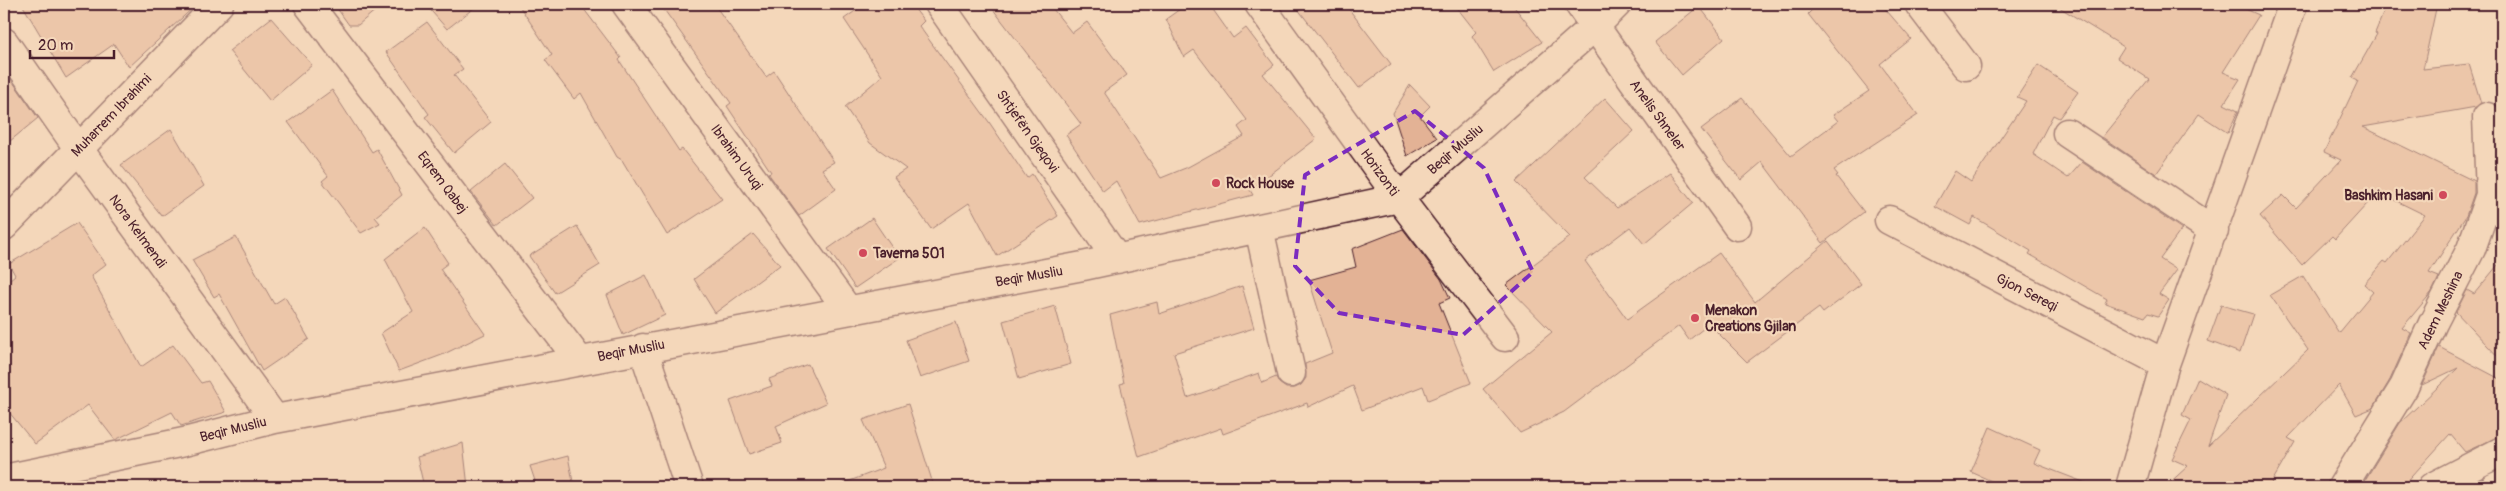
<svg xmlns="http://www.w3.org/2000/svg" width="2506" height="491" viewBox="0 0 2506 491" font-family="Pangolin,sans-serif">
<style>
.building{fill:#e3b295;stroke:#4a1f2b}
.lines{fill:none;stroke-linecap:round;stroke-linejoin:round}
.street-casing{stroke:#4a1f2b;stroke-width:31}
.primary-casing{stroke:#4a1f2b;stroke-width:31}
.street{stroke:#f4d7ba;stroke-width:28}
.primary{stroke:#f4d7ba;stroke-width:28}
.marked{fill:none;stroke:#7b2cbf;stroke-width:4;stroke-dasharray:10 6;stroke-linejoin:round}
.poi-dot{fill:#d1495b;stroke:#f4d7ba;stroke-width:2}
.labels{text-anchor:middle;stroke-width:4.5;stroke-linejoin:round;paint-order:stroke}
.street-label{font-size:14px;fill:#4a1f2b;stroke:#f4d7ba}
.poi-label{font-size:14px;font-weight:bold;fill:#4a1f2b;stroke:#f4d7ba;text-anchor:start}
</style>
<rect width="100%" height="100%" fill="#f4d7ba"/>
<filter id="ink" filterUnits="userSpaceOnUse"><feTurbulence type="fractalNoise" baseFrequency=".02" numOctaves="2"/><feDisplacementMap in="SourceGraphic" scale="10" xChannelSelector="R" yChannelSelector="G"/><feConvolveMatrix kernelMatrix="1 2 1 2 8 2 1 2 1" color-interpolation-filters="sRGB"/></filter>
<g filter="url(#ink)">
<!-- building -->
<path class="building" d="M22,4h175l-68,63 -15,-23 -48,34z
M334,4h49l-25,21h-9z
M425,4h54l-32,25z
M518,4h62l41,54 -2,2 60,91 3,-2 40,50 -55,36 -45,-75 -5,-3 -36,-64 -7,6 -29,-39 7,-5z
M660,4h54l52,73 8,-6 60,91 -12,7 14,20 -37,27 -31,-43 3,-1 -44,-66 4,-3z
M865,4h46l13,17 -5,5 70,96 38,56 5,-4 26,42 -61,40 -28,-53 -38,26 -37,-52 12,-8 -36,-26 -25,-36 37,-31 -38,-57z
M989,4h60l23,29 15,-11 40,53 -23,17 57,86 27,-11 56,-31 -6,-9 9,-7 -53,-70 -10,7 -18,-38 21,-15h22l24,34 13,-10 28,37 -11,9 53,65 -66,51 3,5 -113,30 -24,-44 -13,10 -37,-56 15,-11z
M1294,4h51l46,60 -32,24z
M1454,4h58l30,38 -48,30 -22,-36 4,-4z
M1818,4h63l30,35 -31,25 38,51 -84,55 4,5 -2,1 28,36 -41,31 -61,-81 -21,18 -40,-51 41,-31 49,58 47,-35 -5,-6 36,-24 -61,-77z
M2054,4h180l25,11 -36,57 17,7 -16,25 14,7 -10,22 -29,-19 -43,60 -54,-37 47,-58 -32,-21 7,-11z
M2387,4h50l-14,65 46,-5 12,39 -5,4 -113,20 111,54v12l-8,23 -37,57 10,4 -7,15 -30,36 9,5 -21,47 -17,28 -17,7 -17,-30 -51,53 7,4 -26,45h-104l23,-21 -16,-7 19,-39 -9,-5 16,-37 28,17 -18,51 100,-96 -38,-55 33,-19 36,57 34,-41 -9,-8 20,-23 3,2 38,-48 -47,-23 -43,47 -3,-3 -30,29 -42,-49 23,-21 13,13 45,-48 -17,-8 34,-71 -6,-3 25,-44 -2,-1z
M1699,6l25,32 -42,37 -27,-33z
M271,18l41,47 -42,36 -41,-50z
M427,22l36,47 -9,6 37,47 -37,31 -29,-36 4,-3 -43,-62z
M2038,65l40,27 -19,26 -6,-3 -20,39 35,24 14,-16 100,67 -22,30 17,11 -18,24 10,6 -11,16 -10,-3 -3,4 -40,-14 2,-4 -78,-45 2,-3 -57,-34 -4,8 -35,-19 20,-35 16,11 55,-81 -9,-4z
M4,69l34,49 -34,28z
M1410,85l20,21 -10,10 17,22 -30,18 -14,-43z
M332,90l40,62 5,-3 25,46 -27,22 5,6 -19,10 -39,-52 6,-5 -40,-54z
M1605,98l29,33 -49,46 32,31 53,-35 23,30 -49,41 -14,-17 -45,34 42,58 92,-66 36,49 73,-61 33,43 -38,29 -4,-5 -72,54 -38,-38 -20,16 -10,-14 -115,86 -44,21 -37,-44 69,-57 -46,-47 64,-48 -54,-55z
M171,129l33,57 -42,30 -41,-51z
M505,164l27,34 -35,27 -26,-33z
M872,218l27,40 -44,30 -27,-39z
M77,223l29,41 -15,12 50,91 32,-22 28,38 7,-2 18,31 -45,14 -9,-14 -57,28 -27,-35 -53,39 -31,-38v-122l11,-9 -6,-11z
M577,226l23,39 -45,28 -26,-37z
M425,228l23,35 -8,6 45,65 -43,21 -43,16 -18,-38 32,-21 -28,-53z
M1403,229l38,50 9,19 -11,5 32,80 -43,17 -5,-14 -61,24 -9,-24 -45,21 -1,-4 -84,31 -2,-6 -82,29 -19,-73 4,-1 -14,-68 47,-13 2,12 83,-28 12,42 -80,25 13,45 72,-25 3,10 14,-6 3,6 7,5h9l6,-3 5,-7 -1,-14 27,-11 -23,-73 47,-13 -4,-18z
M753,234l27,31 -65,48 -21,-34z
M236,237l38,67 11,-7 24,42 -47,32 -43,-77 -5,3 -22,-37z
M2502,260v101l-46,-49 11,-22 7,4z
M646,275l19,40 -42,20 -16,-40z
M2221,305l32,9 -13,39 -32,-12z
M1055,306l16,58 -52,15 -16,-58z
M956,322l13,39 -49,17 -14,-38z
M2439,347l63,33v55l-37,17 -15,-18 -48,53h-30l-7,-7 35,-57 58,-55 -36,17z
M808,364l18,39 -50,23 6,17 -33,11 -19,-53 42,-15 -3,-7z
M908,404l26,83h-95v-2l45,-17 -21,-48z
M1990,427l50,23 -6,13 57,22v2h-86l-34,-15z
M463,443l5,44h-44l-7,-30z
M568,456l6,31h-37l-7,-21z"/>
<g class="lines">
<defs>
<path id="street" d="M308,4l271,356
M626,4l222,306
M939,4l178,255
M1259,4l140,194 106,139
M1579,4l158,222
M1919,4l47,62
M4,42l74,106 197,271
M2067,133l147,98
M1889,220l276,144
M4,226l215,-222
M1259,228l32,145
M643,348l46,139
M4,479l180,-37 91,-23 808,-153 316,-68 196,-172 22,-22
M2130,487l35,-123 128,-360
M2342,487l62,-100 29,-64 38,-74 19,-54 -3,-78
M2432,487l70,-36"/>
<path id="primary" d="M2495,487l7,-3"/>
</defs>
<!-- street casing -->
<use href="#street" class="street-casing"/>
<!-- primary casing -->
<use href="#primary" class="primary-casing"/>
<!-- street -->
<use href="#street" class="street"/>
<!-- primary -->
<use href="#primary" class="primary"/>
</g>
</g>
<!-- marked area -->
<path d="M0 0H2506V491H0ZM1415,111l69,57 49,104 -70,63 -124,-22 -44,-47 10,-91z" fill="#f4d7ba" fill-opacity=".55" fill-rule="evenodd"/>
<path class="marked" d="M1415,111l69,57 49,104 -70,63 -124,-22 -44,-47 10,-91z"/>
<!-- markers -->
<g class="poi-dot">
<circle cx="1216" cy="183" r="5"/>
<circle cx="2443" cy="195" r="5"/>
<circle cx="863" cy="253" r="5"/>
<circle cx="1695" cy="318" r="5"/>
</g>
<g class="labels">
<!-- street labels -->
<g class="street-label">
<text transform="translate(111 115) rotate(-46)" y="5">Muharrem Ibrahimi</text>
<text transform="translate(1658 115) rotate(54)" y="5">Anelis Shneler</text>
<text transform="translate(1028 131) rotate(55)" y="5">Shtjefën Gjeqovi</text>
<text transform="translate(1455 149) rotate(-41)" y="5">Beqir Musliu</text>
<text transform="translate(737 157) rotate(54)" y="5">Ibrahim Uruqi</text>
<text transform="translate(1380 172) rotate(54)" y="5">Horizonti</text>
<text transform="translate(443 182) rotate(53)" y="5">Eqrem Qabej</text>
<text transform="translate(138 231) rotate(54)" y="5">Nora Kelmendi</text>
<text transform="translate(1029 276) rotate(-10)" y="5">Beqir Musliu</text>
<text transform="translate(2027 292) rotate(27)" y="5">Gjon Sereqi</text>
<text transform="translate(2440 310) rotate(-64)" y="5">Adem Meshina</text>
<text transform="translate(631 350) rotate(-11)" y="5">Beqir Musliu</text>
<text transform="translate(233 429) rotate(-14)" y="5">Beqir Musliu</text>
</g>
<!-- poi labels -->
<g class="poi-label">
<text x="1226" y="188">Rock House</text>
<text x="2433" y="200" text-anchor="end">Bashkim Hasani</text>
<text x="873" y="258">Taverna 501</text>
<text x="1705" y="315">Menakon<tspan x="1705" dy="16">Creations Gjilan</tspan></text>
</g>
</g>
<!-- margin -->
<rect width="2506" height="491" fill="none" stroke="#f4d7ba" stroke-width="20"/>
<rect x="10" y="10" width="2486" height="471" fill="none" stroke="#4a1f2b" stroke-width="2" filter="url(#ink)"/>
<!-- scale -->
<path d="M30 50v8h84v-8" fill="none" stroke="#4a1f2b" stroke-width="2.5"/>
<text x="38" y="50" font-size="15" fill="#4a1f2b" stroke="#f4d7ba" stroke-width="4" paint-order="stroke">20 m</text>
</svg>
